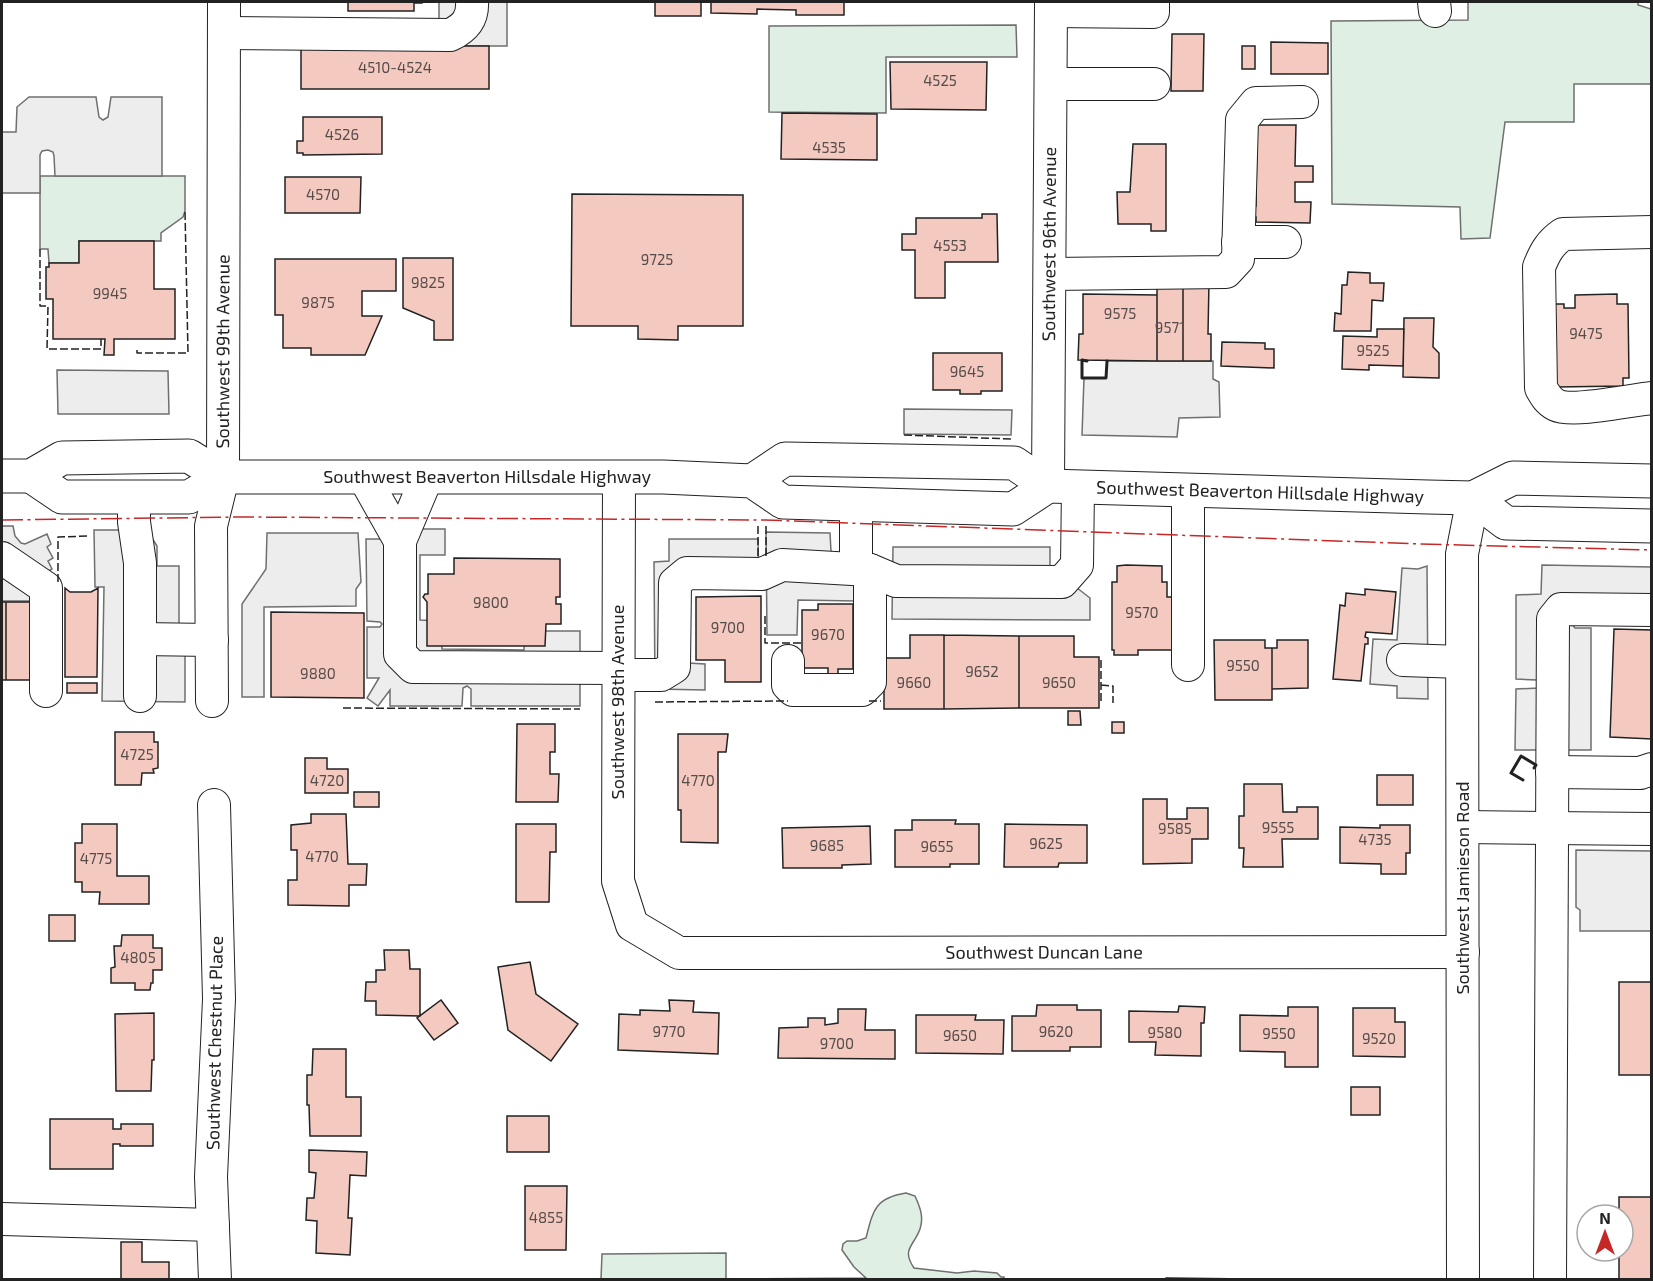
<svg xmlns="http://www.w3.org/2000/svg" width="1653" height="1281" viewBox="0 0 1653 1281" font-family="'Exo 2',sans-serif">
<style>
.green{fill:#e0efe3;stroke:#6f6f6f;stroke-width:1.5}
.parking{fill:#ededed;stroke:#6f6f6f;stroke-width:1.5}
.building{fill:#f3c9c0;stroke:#222;stroke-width:1.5}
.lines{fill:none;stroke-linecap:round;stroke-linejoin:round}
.minor-casing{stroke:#222;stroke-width:34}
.major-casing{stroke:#222;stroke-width:35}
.minor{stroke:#fff;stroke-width:32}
.major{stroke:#fff;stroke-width:33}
.fence{stroke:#222;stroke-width:1.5;stroke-dasharray:8 3;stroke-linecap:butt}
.wall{stroke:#222;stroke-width:3}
.power{stroke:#c62828;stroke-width:1.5;stroke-dasharray:21 4.5 3 4.5;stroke-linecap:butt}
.labels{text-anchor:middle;stroke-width:4.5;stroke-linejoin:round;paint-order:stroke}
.number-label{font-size:15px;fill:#564c4a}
.street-label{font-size:18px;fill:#222;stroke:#fff}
</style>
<rect width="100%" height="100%" fill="#fff"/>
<!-- green -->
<path class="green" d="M1468,2h170v3l13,4v75h-77v38h-69l-15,116 -29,1 -1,-32 -128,-3 -1,-183 137,-1z
M1016,25l1,32h-131v56l-117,-1v-86z
M40,176h145v35l-2,6 -22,16v8h-82v22h-30l-1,-14h-8z
M906,1193l9,3c5,11 9,21 5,33 -6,17 -19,20 -6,39l43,5 17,-2 23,2 4,4h3v2h-529h126l1,-25 124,-1v26l140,-1 -12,-11 -12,-17 1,-6 4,-3h10l9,-3c7,-28 9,-40 40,-45z"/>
<!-- parking -->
<path class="parking" d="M439,2h68v44h-68z
M29,97h67l3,20 4,3 5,-3 3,-20h51v79h-107l-1,-20 -1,-4 -5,-2 -6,1 -2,4v38h-38v-61h14l1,-25z
M1107,361h106v18l6,3 1,35 -41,1 -2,19 -95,-2 2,-57h22z
M57,370l111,1 1,43h-111z
M904,409l108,1 -1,25 -107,-1z
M2,526h11l2,10 6,7 4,1 22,-10 4,10 -4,3 6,11 -5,3 4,8 -20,12v20h-30z
M418,529h27v26h-25v65l21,1 1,28 82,1 1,-19h55v75h-109v-17l-4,-3 -4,2 -1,18h-72v-16l-12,16 -11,-8 12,-20h-12v-51h13l2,-3 -2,-2 -13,-1 -1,-82h17z
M94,530h53l10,16v20h22v61l6,1v74l-83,-1 2,-114h-9z
M766,532l64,1 1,18 25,30v20l-58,-1 -1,35h-30z
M267,533h91l3,49 -5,7v17l-92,1v90h-22v-93l24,-35z
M669,539h89l1,47 -74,2 3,75 17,1v26l-50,-1 -1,-127 15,-1z
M893,547h157v20l40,31v22l-198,-1z
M1542,565l109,2v55l-80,1 4,5h16v122h-76l1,-61 22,-1 -1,-8 -21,-1v-84l25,-1z
M1427,566l1,133 -31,-1v-12l-27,-2 3,-45 24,1 5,-72 16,1z
M1576,850l75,1v80h-71v-21l-4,-3z"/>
<!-- building -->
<path class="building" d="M348,2h74v1h-8v8h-66z
M655,2h46v14h-46z
M711,2h133v13h-48v-5l-39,-1v5l-46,-1z
M1172,34h32l-1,57h-32z
M1271,42l57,1v31h-57z
M301,46h188v43h-188z
M1242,46h13v23h-13z
M890,62h97l-1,48 -95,-1z
M782,113l95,1v46l-96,-1z
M303,117h79v37l-79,1v-2h-6v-12h6z
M1257,125h39l-1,41h18v16h-18v20h16l-1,21 -54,-1v-5h-4v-11h4z
M1133,144h33v87h-15v-7h-33l-1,-32h13z
M285,177h76l-1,36h-75z
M572,194l171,1v131h-65v14l-40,-1v-13h-67z
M982,214h15l1,48h-53v36h-30v-48h-13v-16h14v-16h66z
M79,241h75v48h21v50h-61v16h-10l1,-16h-52v-40h-7v-32h3v-4h30z
M403,258h50v82h-19v-19l-31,-13z
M275,259h121v32h-34v25h20l-17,39h-54v-7h-28v-33h-8z
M1348,272l22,1v10h14l-1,18 -11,-1 -1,31h-37l1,-18 6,1 1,-29h5z
M1157,282h26v79h-26z
M1183,282h26l-1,52h3v27h-28z
M1083,294l74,1v66l-79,-1 1,-26h4z
M1617,294v10h11l1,74h-6v8l-67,1 -12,-83h20v4h11v-13z
M1404,318h30l-1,29 6,6v25l-36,-1z
M1377,329h27l-1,37 -34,-1v5l-27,-1 1,-33 34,1z
M1222,342l43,1v6h9v19l-53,-2z
M933,353h69v38h-21v3h-21v-4h-27z
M454,558l106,1v38h-4v7h5v20h-15l-1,22h-118v-44l-4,-5 2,-3h3v-20h26z
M1126,565l36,1v16h5v15h5v53h-34v5h-24v-5h-2v-68h5v-16z
M65,588l5,4h21l7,-4 -1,89h-32z
M1365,589l31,3 -4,42 -26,-2 -1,5 3,1v6h-3l-4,37 -28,-2 7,-74 5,1 1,-13 19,2z
M761,596v86h-36v-22h-29v-63z
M2,602h4v78h-4z
M6,602h33l-6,78h-27z
M818,604h35v65h-15v5h-10v-6h-26v-58h16z
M271,612l93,1v85l-93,-1z
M1614,629l38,1v109l-42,-2z
M910,635h34v74h-60v-51h26z
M944,635l75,1v72l-75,1z
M1019,636h55v21h25v51h-80z
M1214,640h51v8h7v52h-57z
M1277,640h31v48l-36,1v-41h5z
M67,683h30v10h-30z
M1068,711h12l1,14h-13z
M1112,722h12v11h-12z
M517,724h38v28h-5v22h9l-1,28h-42z
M115,732h39v10h4v26l-5,1 1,4h-12l-1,12h-26z
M678,734h50l-2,18h-8v91l-37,-1v-32h-3z
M305,758h22v11h21v24h-43z
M1377,775h36v30h-36z
M1244,784h38l1,28h14v-5h21v32h-36l1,28h-40l1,-19h-5v-32h5z
M354,792h25v15h-25z
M1143,799h24v20h20v-11h21v31h-16v24l-49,1z
M311,814h35l2,50h19l-1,21h-17v21l-61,-1v-25h9v-30h-6v-25l20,-2z
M912,820h44l-1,4h24v40h-29v3h-55v-37h17z
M82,824h35v52h32v28h-50l1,-12h-18v-10h-7v-39h7z
M516,824h40v28h-6l-1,50h-33z
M1005,824l82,1v38h-28l-1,4h-54z
M1380,825h30v28h-4v21h-25v-10l-41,-1v-36l40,1z
M870,826l1,38 -29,1v3h-59l-1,-40z
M49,915h26v26h-26z
M122,935h31v13h9v22h-9v13h-2l-1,7h-15v-7h-24v-15l4,-1 -1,-21h7z
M384,950h25l1,19h10v47l-44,-1v-14h-11l1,-19h10v-12h9z
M530,962l6,32 42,30 -27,37 -43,-31 -10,-63z
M1619,982h33v93h-33z
M441,1000l17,23 -24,17 -17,-22z
M669,1000l25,1 -1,11 26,1 -1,41 -100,-4 1,-36 21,1v-5l30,1z
M1037,1005h40v5h24v37h-31v4h-58v-35h24z
M1179,1006l26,1 -1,16h-3v33l-46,-1 1,-13h-27v-31l49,1z
M1288,1007h30v60h-33v-15l-45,-1v-36l48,1z
M1353,1008h42v14h10v35l-52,-1z
M838,1009h28l-1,21h30v29l-117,-1 1,-30 29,-1v-9h17v7l13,-2z
M154,1013v47h-2l-1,31h-35l-1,-77z
M916,1015h60l-1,5h29l-1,34 -87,-1z
M313,1049h33v48h15v39h-51l-1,-31h-2v-30h5z
M1351,1087h29v28h-29z
M507,1116h42v36h-42z
M50,1119h63v10h8v-5h32v22h-33v-2h-7v25h-63z
M309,1150l58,2 -1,24 -16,-1 -2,43h4l-2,37 -34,-2 1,-32 -11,-1 1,-22h7l2,-25 -7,-1z
M525,1186h42l-1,64h-41z
M1619,1197h33v83h-33v-29h4v-36h-4z
M121,1242h21v20h27v18h-48z
M1166,1278l166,2h-167z"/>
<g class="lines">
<defs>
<g id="minor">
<path d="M1434,2l1,9"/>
<path d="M1051,11l102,1v-10"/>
<path d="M224,33l226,2c15,-7 23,-16 22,-33"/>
<path d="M1051,84h103"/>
<path d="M1652,232l-89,2c-13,9 -18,18 -24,33l2,121c4,7 7,13 15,17 16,8 76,-5 96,-7"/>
<path d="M1238,242h47"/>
<path d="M1050,274l176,-2 12,-13 4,-139 14,-17 46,-1"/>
<path d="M364,477l36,64"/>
<path d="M427,477l-27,64v113l13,13 205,1"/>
<path id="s1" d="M619,477l-1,404 14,44 47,28 784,-1"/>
<path id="s2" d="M1048,486l3,-484"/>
<path d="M134,497v25l6,41v133"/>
<path d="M856,505v63"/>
<path d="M2,558l44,30v103"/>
<path d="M140,639l72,1"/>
<path d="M1403,660l59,2"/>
<path d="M788,661v24l5,5h69l8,-8v-112"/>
<path d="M1188,665v-175"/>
<path d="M618,675h43l13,-8 1,-84 12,-10 75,1 20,-9 88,5 26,11 166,1 15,-17 1,-78"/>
<path id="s3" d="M212,701l-1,-175 12,-49 1,-475"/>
<path d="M1552,772l88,1 12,-4"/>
<path d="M214,805l5,194 -8,178 4,103"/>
<path d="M1463,827l189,2"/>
<path d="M2,1219l211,6"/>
<path d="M1463,1280l-1,-726 11,-56"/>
<path d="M1550,1280l3,-661 8,-10 91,1"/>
</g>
<g id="major">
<path d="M2,476h29l31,-18 127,-2 34,21"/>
<path id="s4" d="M31,476l31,21h127l34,-20h440l89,4 31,21 230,7 35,-23"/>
<path id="s5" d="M752,481l33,-22 229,4 34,23 380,11 45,1 40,-20 139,3"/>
<path d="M1473,498l33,25 146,3"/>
</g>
</defs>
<!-- minor casing -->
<use href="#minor" class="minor-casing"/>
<!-- major casing -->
<use href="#major" class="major-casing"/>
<!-- minor -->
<use href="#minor" class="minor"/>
<!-- major -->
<use href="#major" class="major"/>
<!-- fence -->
<path class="fence" d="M40,249v57h8l-1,43h54v-10
M137,350v3h51l-3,-142
M904,435l107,4
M758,526v30
M766,526v31
M58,582v-45l32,-1
M765,616v27h37
M1101,660v43
M1101,685l12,1v17
M869,701h12
M655,702l133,-1
M343,708l237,1"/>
<!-- wall -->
<path class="wall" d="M1087,361l-5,-1v18h24l1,-17
M1523,780l-12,-7 10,-17 15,9 -2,3"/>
<!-- power -->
<path class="power" d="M2,520l238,-3 525,3 655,24 232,6"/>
</g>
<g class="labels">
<!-- number labels -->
<g class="number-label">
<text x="395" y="73">4510-4524</text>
<text x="940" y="86">4525</text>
<text x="342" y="140">4526</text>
<text x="829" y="153">4535</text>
<text x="323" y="200">4570</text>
<text x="950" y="251">4553</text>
<text x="657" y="265">9725</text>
<text x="428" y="288">9825</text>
<text x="110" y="299">9945</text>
<text x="318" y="308">9875</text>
<text x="1120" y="319">9575</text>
<text x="1170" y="333">9571</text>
<text x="1586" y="339">9475</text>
<text x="1373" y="356">9525</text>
<text x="967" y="377">9645</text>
<text x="491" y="608">9800</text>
<text x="1142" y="618">9570</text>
<text x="728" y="633">9700</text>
<text x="828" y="640">9670</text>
<text x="1243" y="671">9550</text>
<text x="982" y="677">9652</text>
<text x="318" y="679">9880</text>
<text x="914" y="688">9660</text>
<text x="1059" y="688">9650</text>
<text x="137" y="760">4725</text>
<text x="327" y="786">4720</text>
<text x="698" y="786">4770</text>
<text x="1278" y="833">9555</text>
<text x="1175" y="834">9585</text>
<text x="1375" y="845">4735</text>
<text x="1046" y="849">9625</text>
<text x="827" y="851">9685</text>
<text x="937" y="852">9655</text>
<text x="322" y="862">4770</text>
<text x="96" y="864">4775</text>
<text x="138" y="963">4805</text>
<text x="669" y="1037">9770</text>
<text x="1056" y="1037">9620</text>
<text x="1165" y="1038">9580</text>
<text x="1279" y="1039">9550</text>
<text x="960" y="1041">9650</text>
<text x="1379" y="1044">9520</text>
<text x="837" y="1049">9700</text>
<text x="546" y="1223">4855</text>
</g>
<!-- street labels -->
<g class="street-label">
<text dy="6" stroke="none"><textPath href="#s2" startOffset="242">Southwest 96th Avenue</textPath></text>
<text dy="6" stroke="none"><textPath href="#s3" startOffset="351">Southwest 99th Avenue</textPath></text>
<text dy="6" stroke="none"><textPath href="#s4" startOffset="468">Southwest Beaverton Hillsdale Highway</textPath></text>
<text dy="6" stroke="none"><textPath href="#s5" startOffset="522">Southwest Beaverton Hillsdale Highway</textPath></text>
<text transform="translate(618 702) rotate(-90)" y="6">Southwest 98th Avenue</text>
<text transform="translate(1463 888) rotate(-90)" y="6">Southwest Jamieson Road</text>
<text dy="6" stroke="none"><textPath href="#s1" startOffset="870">Southwest Duncan Lane</textPath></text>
<text transform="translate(215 1043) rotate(-89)" y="6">Southwest Chestnut Place</text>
</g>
</g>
<!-- border -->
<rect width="1653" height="1281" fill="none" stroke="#222222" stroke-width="6"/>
<!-- north arrow -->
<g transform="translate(1605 1233)"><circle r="28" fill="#ffffff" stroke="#a7a7a7" stroke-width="1.5"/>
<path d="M0-4.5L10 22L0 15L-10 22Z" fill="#c62828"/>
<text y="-9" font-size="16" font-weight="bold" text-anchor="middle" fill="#222222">N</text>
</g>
</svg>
